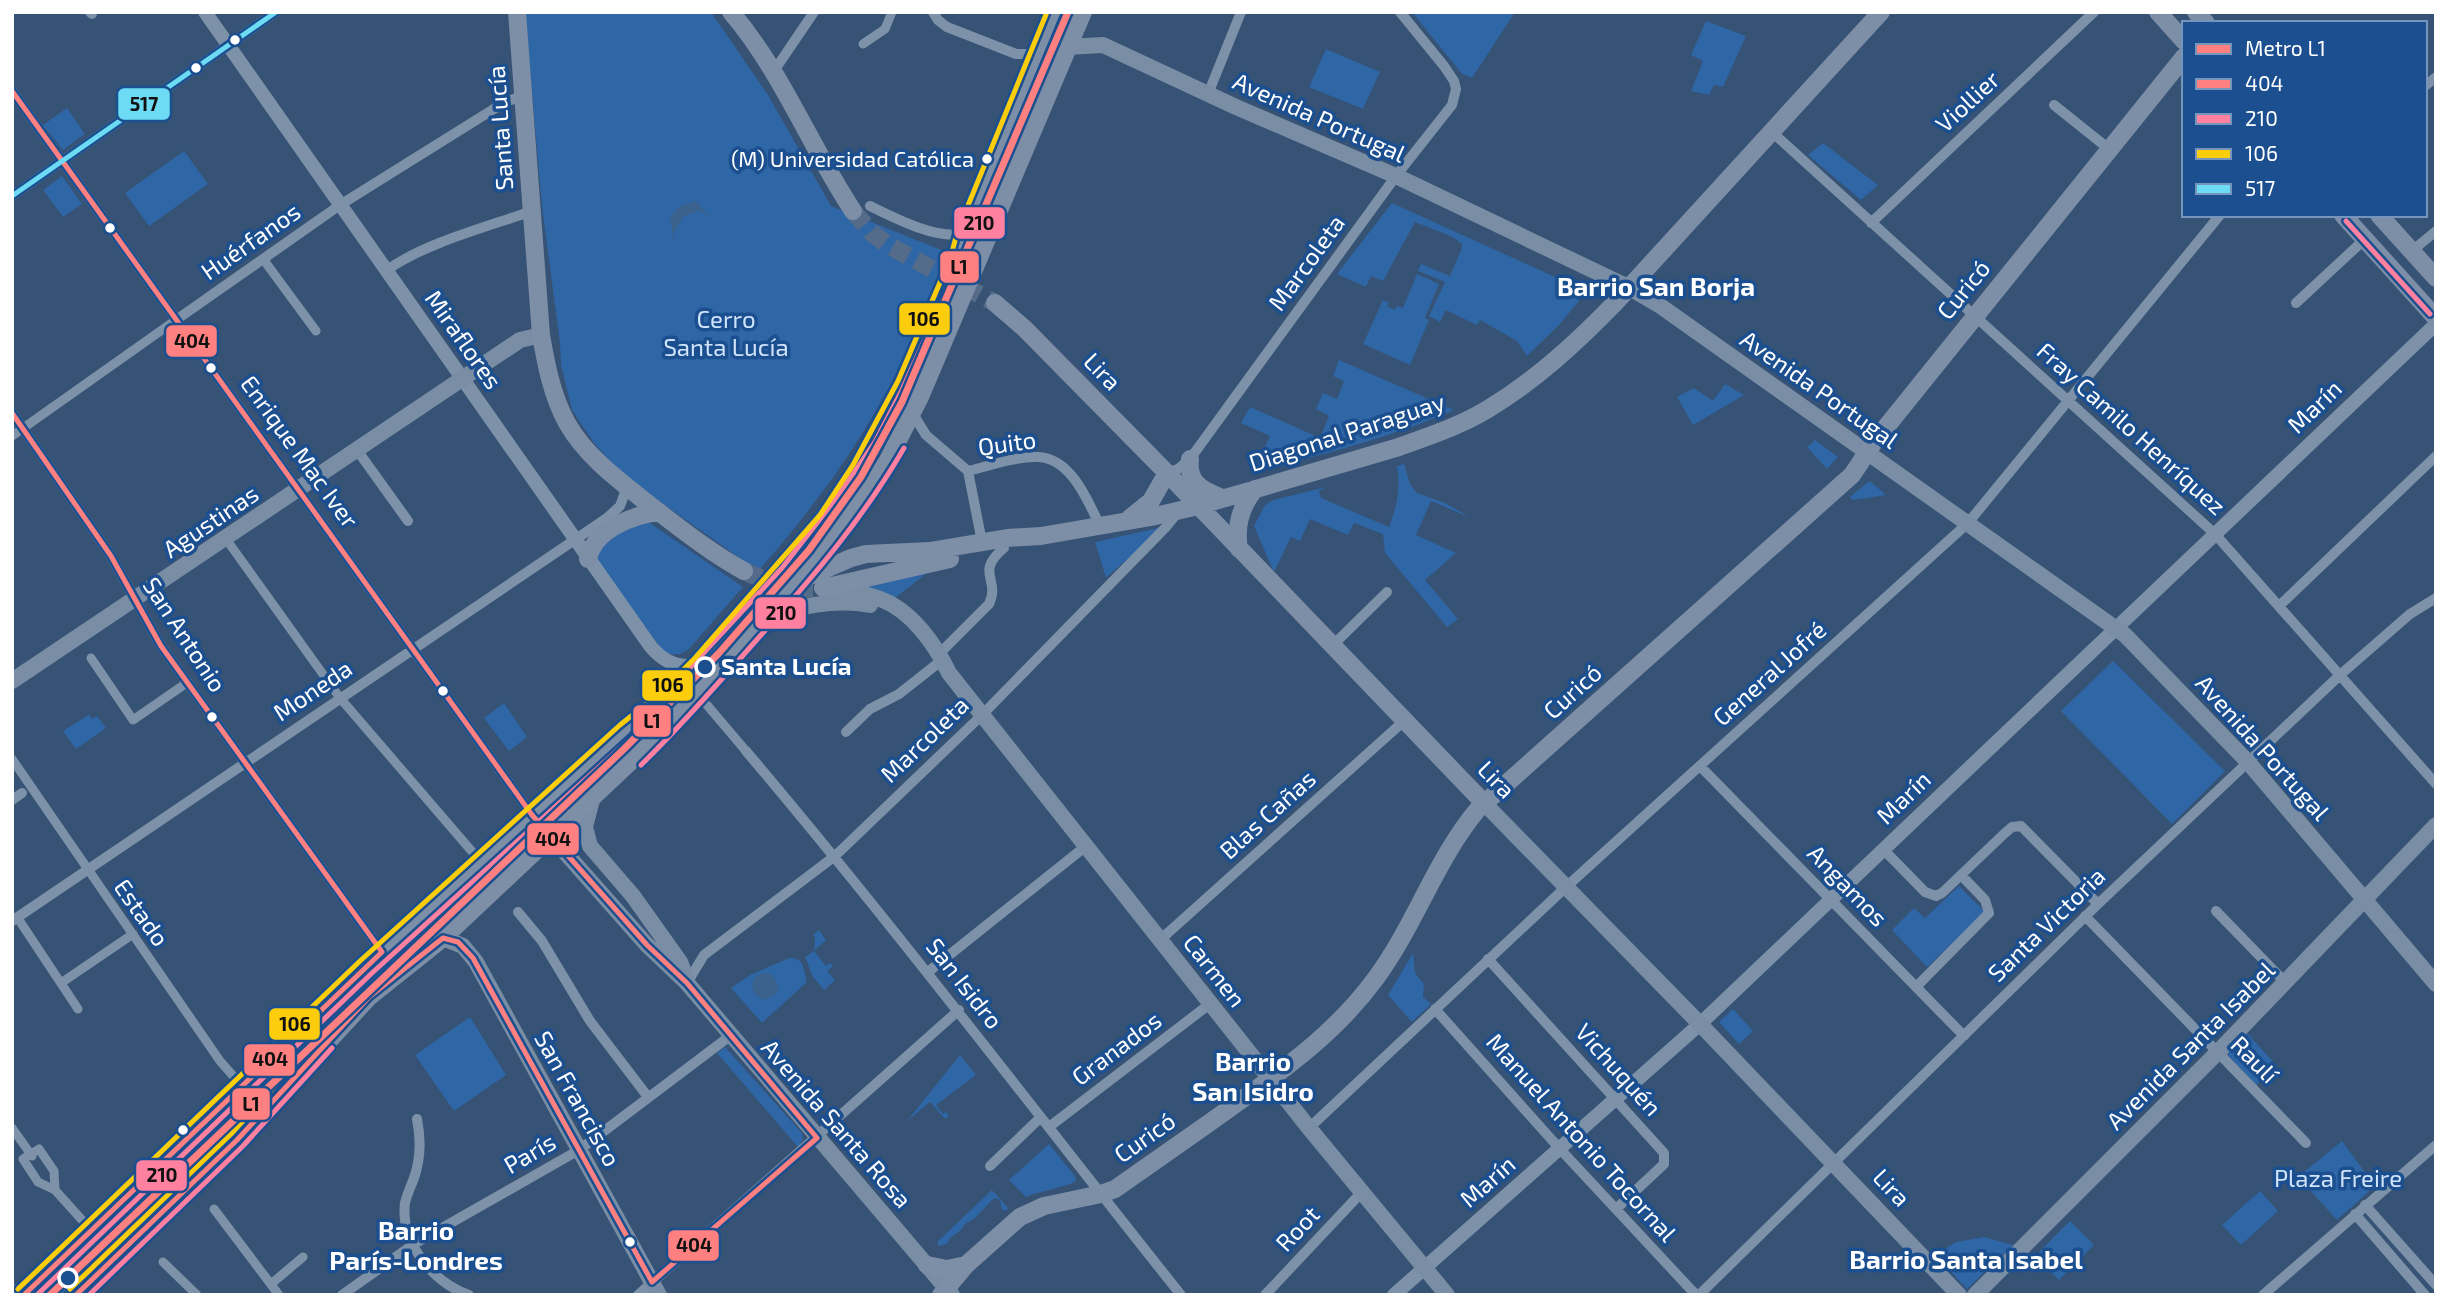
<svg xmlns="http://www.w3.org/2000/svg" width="2448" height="1307" viewBox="0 0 2448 1307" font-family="'Exo 2',sans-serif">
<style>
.green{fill:#2f66a5}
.water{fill:#3b618d}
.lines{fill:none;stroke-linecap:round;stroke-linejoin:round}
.primary-tunnel{stroke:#546c89;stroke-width:18;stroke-dasharray:18 9;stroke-linecap:butt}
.pedestrian{stroke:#7d92a8;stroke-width:9}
.minor{stroke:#7d92a8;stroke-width:10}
.tertiary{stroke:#7d92a8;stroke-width:14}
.secondary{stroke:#798da4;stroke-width:16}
.primary{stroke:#7d8ea7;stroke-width:18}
.bus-1-casing{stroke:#1b4f8f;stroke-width:10}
.bus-2-casing{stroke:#1b4f8f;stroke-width:10}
.bus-3-casing{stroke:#1b4f8f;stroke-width:10}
.bus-4-casing{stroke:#1b4f8f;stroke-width:10}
.bus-1{stroke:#ff8080;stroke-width:5}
.bus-2{stroke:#ff809f;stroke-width:5}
.bus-3{stroke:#fccd0d;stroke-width:5}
.bus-4{stroke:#6ddbf4;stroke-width:5}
.metro-1-casing{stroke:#1b4f8f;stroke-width:12}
.metro-1{stroke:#ff8080;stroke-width:7}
.bus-dot{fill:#fff;stroke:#1b4f8f;stroke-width:2.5}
.stop-dot{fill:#1b4f8f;stroke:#fff;stroke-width:3.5}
.labels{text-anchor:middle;stroke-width:7;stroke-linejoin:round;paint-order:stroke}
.bus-label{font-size:22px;fill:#fff;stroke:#1b4f8f;text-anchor:end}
.street-label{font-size:24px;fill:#fff;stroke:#1b4f8f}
.park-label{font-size:24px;fill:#cfe3fa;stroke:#1b4f8f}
.stop-label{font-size:24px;font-weight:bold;fill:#fff;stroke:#1b4f8f;text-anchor:start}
.neighbourhood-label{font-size:26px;font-weight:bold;fill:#fff;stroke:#1b4f8f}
.line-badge{stroke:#1b4f8f;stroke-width:2.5}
.pale-badge-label{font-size:19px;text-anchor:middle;font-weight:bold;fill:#111}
</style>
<rect width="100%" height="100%" fill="#365274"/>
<!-- green -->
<path class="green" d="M525,12h186l57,83 63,111 113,45 2,4c-14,34 -27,70 -43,104 -37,78 -88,148 -145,212l-133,-94 -31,-34 -22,-33 -11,-45 -1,-22 -18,-137z
M1412,12h103l-43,66 -10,-4z
M1706,21l40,15 -23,51 -9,-2 -5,10 -18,-4 12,-30 -12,-6z
M1326,49l54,23 -17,37 -54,-22z
M67,108l18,26 -22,16 -20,-25z
M1823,143l55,42 -17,15 -53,-45z
M184,151l24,33 -59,42 -24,-33z
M62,176l20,28 -19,13 -20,-27z
M1392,203l183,83 4,5v10l-20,24 -32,31 -10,-15 -37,-21 -3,5 -31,-15 -6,12 -11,-6 16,-34 -27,-11 3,-7 29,12 12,-28v-4l-9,-7 -38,-15 -32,59 -12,-5 -5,11 -29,-13z
M1417,274l22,10 -14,34 4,2 -19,45 -47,-21 20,-44 6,3 -2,3 8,4 2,-4 6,2z
M1339,360l115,50c-49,21 -98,36 -150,49 -14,4 -34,13 -48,8l14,-31 -29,-13 9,-16 70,31 9,-22 -13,-7 7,-16 14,6 7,-18 -11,-5z
M1725,384l19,11 -51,30 -16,-28 17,-9 19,13z
M1815,440l23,17 -11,12 -20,-22z
M1404,464l6,20 7,9 28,10 26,15 -40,-17 -15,34 40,18 -31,27 33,39 -11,8 -62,-74 -2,-19 -29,-11 -6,12 -38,-16 -10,22 -9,-4 -17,35 -20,-46 11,-21 8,-5 53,-13 -7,4 2,7 68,29c8,-21 12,-39 8,-61z
M1868,482h3l15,13 -33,5 -3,-3z
M647,521l96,66 -53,61c-9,8 -19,9 -29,1l-64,-88 -1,-12 35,-26z
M1163,527l-57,51 -11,-36z
M927,573l-32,25 -42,-10z
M2113,661l112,110 -53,53 -111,-113z
M504,703l23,34 -18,14 -25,-33z
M90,714l1,5 6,-3 9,12 -30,21 -13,-18z
M530,834l3,2 1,3 -116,103 -7,-1z
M1959,886l26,26 -58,55 -35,-37 22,-22 11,10z
M819,930l7,10 -12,11 12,15 4,-3 3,3 -6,5 8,9 -11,10 -11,-13 -8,-20 9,-6 1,-13 -2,-3z
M1413,953l2,20 9,11 -1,13 8,7 -19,18 -24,-27z
M789,958c17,0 14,12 18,24l-45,41 -31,-35 19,-13z
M381,969l1,2 -39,36 -71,82 -3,1 -8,-6z
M1733,1009l20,22 -14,13 -20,-22z
M470,1017l36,58 -52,36 -39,-56z
M2248,1034l29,32 -21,19 -29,-31z
M725,1047l77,86 1,7 -5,7 -81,-94z
M960,1055l16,20 -40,30 7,9 3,-2 3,4 -4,3 -15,-17 -23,19z
M241,1101h4l8,9 -192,185h-19l159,-152z
M2342,1141l33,45 -38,34 -39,-43z
M1049,1144l26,32 1,5c-9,6 -36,10 -50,16l-17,-17z
M992,1190l16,18 -1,2h-5l-2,-10 -6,-2 -20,21 -8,4 -6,8 -9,6 -4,7 -9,2v-5z
M2260,1191l18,20 -37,34 -19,-20z
M2070,1221l24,24 -35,35 -24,-24z
M1984,1237l29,8 -46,44 -32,-34 21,-13z"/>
<!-- water -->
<path class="water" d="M696,201l15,18 -11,-9 -17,7 -9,16v10l-4,-26 10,-11z
M764,973l9,2 6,12 -3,8 -12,5 -10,-7 -2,-8 4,-9z"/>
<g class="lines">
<!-- primary-tunnel -->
<path class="primary-tunnel" d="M853,211l18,21 15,12 109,59
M744,571c26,12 50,20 79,17"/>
<!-- pedestrian -->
<path class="pedestrian" d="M863,44l22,-15 7,-17
M263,259l53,72
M12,436l164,-116
M226,539l114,159 141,164
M91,658l42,62 55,-38
M707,705l39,46
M12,759l208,302 22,25
M17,917l61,92
M61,983l72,-49
M12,1128l20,28
M55,1190l-1,-19 -15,-22 -16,10 15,23 17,8 36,40
M214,1209l65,86
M163,1262l34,33
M271,1284l32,-27
M12,1288l5,7"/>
<!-- minor -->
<path class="minor" d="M90,12l2,2
M933,12l5,8 9,7 69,27h24
M774,71l40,-59
M2425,86l11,-9
M12,91l520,724
M1208,94l33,-82
M2054,105l55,44
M1772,132l443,402 221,250
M12,196l264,-184
M870,206c24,12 69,35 96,27
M1871,223l223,-211
M2412,251l24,-20
M387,270c38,-27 100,-43 145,-59
M2296,303l69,-64
M176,320l164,-115 165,-103 18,-6
M12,413l99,143 50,90 221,306 13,10 14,3
M913,414l13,21 42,36 14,71
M357,450l51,71
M968,471c21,-5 49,-15 70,-14 33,1 50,44 62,69
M1167,473l11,-4 12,-10 206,-283 56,-71 4,-16 -2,-8 -10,-15 -44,-54
M2279,606l157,-150
M1332,646l55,-54
M939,654l50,-50c12,-25 -15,-31 15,-56
M846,732l24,-23 29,-15 38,-30
M746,751c150,177 290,362 435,544
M1700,766l264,270
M12,800l10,-7
M1883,849l42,43 11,4 6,-3 63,-60 7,-6 9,-1 77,78
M2216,911l69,71
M518,912l24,29 48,80 58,76
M2085,916l221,227
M12,921l595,-403 13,-12 7,-19
M1160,940l244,-219
M1488,959l176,194v11l-48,45
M928,972l158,-126
M687,983l17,-28 131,-99 147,-141 183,-187 13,-16
M1916,987l73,-74 -4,-13 -24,-25
M1435,1009l125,140 136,146
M417,1119c4,20 4,39 -3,59 -3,8 -7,16 -9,25 -5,40 29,80 64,92
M1049,1127l162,-124
M1309,1128l257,-241 402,-364 252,-308
M990,1166l51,-49
M2365,1205l71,80
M2355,1214l70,81
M342,1295l72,-51 165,-94 151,-114
M638,1295l321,-285
M1265,1295l96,-102
M1699,1295l399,-391 242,-229 70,-61 26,-16
M2263,1295l173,-150"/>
<!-- tertiary -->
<path class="tertiary" d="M205,12l446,635c14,16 30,23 50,17
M1394,1295l306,-271 736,-700"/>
<!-- secondary -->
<path class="secondary" d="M1040,54l27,-7 36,-2 133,62 160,69 234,112 29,17 466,330 123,127 188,222
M827,588c17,3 36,4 53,11 31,11 55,45 69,74l360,455 138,167
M765,617c34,-10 69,-19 105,-12
M12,681l508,-341 21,-5
M592,800l-7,27 5,19 43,50 47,66 6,15
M1484,803l216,221 259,271
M532,815l115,130 40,38 265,312
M443,938l20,8 13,16 183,333
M1975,1295l242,-242 219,-228"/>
<!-- primary -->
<path class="primary" d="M517,12l24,323c5,29 11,61 26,88 19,34 54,59 84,83 30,23 60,47 93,65
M731,12c51,60 79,134 122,199
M2158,12l26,29
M2196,12l10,11
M2343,215l93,103
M2379,215l57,63
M995,303l30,26 142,144 317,330
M1190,459c-3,24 12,31 32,39
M1130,518l21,-17 16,-28
M1239,549c-4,-23 1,-42 16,-60
M588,559c6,-29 44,-44 71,-47
M803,579l48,-21 15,-4 64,-3 77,-13 34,-2 110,-19 47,-11 201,-59c30,-11 61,-21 89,-38 48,-29 88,-66 127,-106l266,-291
M823,588l127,-29
M927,1265l20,4 19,-4
M24,1295l342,-328 260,-236 40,-31 35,-36 102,-116 24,-28 34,-50 45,-85 52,-123 8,-29 91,-221
M76,1295l161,-155 132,-143 74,-59 221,-208 133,-148 50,-60 40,-60 33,-65 163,-385
M941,1295l25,-30 54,-48 24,-11 57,-12 14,-5c41,-29 82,-57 122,-86 52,-37 101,-73 139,-125 39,-53 60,-119 102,-169l374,-334 22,-33 310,-385"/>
<defs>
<path id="bus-1" d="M12,91l520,724 115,130 40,38 130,155 -165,144 -179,-324 -15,-16 -15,-4 -74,59 -132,143 -161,155
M12,413l99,143 50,90 221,306 -358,343"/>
<path id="bus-2" d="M2346,221l84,93
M641,765c42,-41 81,-86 120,-130 53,-59 103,-118 143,-187
M37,1295l335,-322 260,-236 54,-65 96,-104 59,-76 34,-50 26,-50 56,-124 17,-32 91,-221
M89,1295l154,-149 89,-98"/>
<path id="bus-3" d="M18,1289l342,-328 260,-236 40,-32 35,-35 125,-143 33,-50 45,-84 52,-122 8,-29 89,-218
M70,1289l161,-155 89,-98"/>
<path id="bus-4" d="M12,196l264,-184"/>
</defs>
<!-- bus-1 casing -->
<use href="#bus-1" class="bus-1-casing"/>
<!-- bus-2 casing -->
<use href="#bus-2" class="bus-2-casing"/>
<!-- bus-3 casing -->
<use href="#bus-3" class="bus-3-casing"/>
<!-- bus-4 casing -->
<use href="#bus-4" class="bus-4-casing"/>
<!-- bus-1 -->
<use href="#bus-1" class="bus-1"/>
<!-- bus-2 -->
<use href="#bus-2" class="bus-2"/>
<!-- bus-3 -->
<use href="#bus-3" class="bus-3"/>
<!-- bus-4 -->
<use href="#bus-4" class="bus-4"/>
<defs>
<path id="metro-1" d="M50,1295l574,-546 95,-96 90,-103 52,-73 41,-75 166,-390"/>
</defs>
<!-- metro-1 casing -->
<use href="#metro-1" class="metro-1-casing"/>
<!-- metro-1 -->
<use href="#metro-1" class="metro-1"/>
</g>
<!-- markers -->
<g class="bus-dot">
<circle cx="235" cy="40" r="6"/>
<circle cx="196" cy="68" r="6"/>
<circle cx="987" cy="159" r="6"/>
<circle cx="110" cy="228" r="6"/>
<circle cx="211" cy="368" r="6"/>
<circle cx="443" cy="691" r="6"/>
<circle cx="212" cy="717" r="6"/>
<circle cx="183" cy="1130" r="6"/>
<circle cx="630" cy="1242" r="6"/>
</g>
<g class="stop-dot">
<circle cx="705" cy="667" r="9"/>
<circle cx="68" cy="1278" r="9"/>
</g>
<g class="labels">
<!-- bus labels -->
<g class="bus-label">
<text x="974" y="167">(M) Universidad Católica</text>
</g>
<!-- street labels -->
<g class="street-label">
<text transform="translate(1968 102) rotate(-43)" y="8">Viollier</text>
<text transform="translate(1319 118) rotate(24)" y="8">Avenida Portugal</text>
<text transform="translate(501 128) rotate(-94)" y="8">Santa Lucía</text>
<text transform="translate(251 242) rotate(-35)" y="8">Huérfanos</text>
<text transform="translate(1307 263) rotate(-54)" y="8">Marcoleta</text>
<text transform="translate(1964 290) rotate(-51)" y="8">Curicó</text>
<text transform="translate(463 340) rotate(55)" y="8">Miraflores</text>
<text transform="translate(1102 372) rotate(46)" y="8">Lira</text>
<text transform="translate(1819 390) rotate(35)" y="8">Avenida Portugal</text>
<text transform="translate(2315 407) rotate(-44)" y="8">Marín</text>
<text transform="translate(2131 429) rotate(42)" y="8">Fray Camilo Henríquez</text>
<text transform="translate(1347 433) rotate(-18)" y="8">Diagonal Paraguay</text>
<text transform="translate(1007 444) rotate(-8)" y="8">Quito</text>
<text transform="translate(299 452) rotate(54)" y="8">Enrique Mac Iver</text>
<text transform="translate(211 522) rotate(-34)" y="8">Agustinas</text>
<text transform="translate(184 635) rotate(57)" y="8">San Antonio</text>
<text transform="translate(1770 674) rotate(-42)" y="8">General Jofré</text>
<text transform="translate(313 691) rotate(-34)" y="8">Moneda</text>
<text transform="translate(1573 692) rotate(-42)" y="8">Curicó</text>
<text transform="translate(925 740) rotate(-44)" y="8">Marcoleta</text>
<text transform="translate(2262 748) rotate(48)" y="8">Avenida Portugal</text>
<text transform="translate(1496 780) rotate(46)" y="8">Lira</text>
<text transform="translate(1904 798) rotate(-44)" y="8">Marín</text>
<text transform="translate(1268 815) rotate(-42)" y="8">Blas Cañas</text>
<text transform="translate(1847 886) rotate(46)" y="8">Angamos</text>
<text transform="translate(141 913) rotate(55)" y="8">Estado</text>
<text transform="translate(2047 925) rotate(-44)" y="8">Santa Victoria</text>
<text transform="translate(1214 971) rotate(52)" y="8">Carmen</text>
<text transform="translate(964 984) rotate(52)" y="8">San Isidro</text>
<text transform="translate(2191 1046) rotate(-45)" y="8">Avenida Santa Isabel</text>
<text transform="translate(1117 1049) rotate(-37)" y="8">Granados</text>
<text transform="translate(2254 1060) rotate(45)" y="8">Raulí</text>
<text transform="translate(1618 1070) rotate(48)" y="8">Vichuquén</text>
<text transform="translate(577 1099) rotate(61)" y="8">San Francisco</text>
<text transform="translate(836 1124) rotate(49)" y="8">Avenida Santa Rosa</text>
<text transform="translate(1145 1138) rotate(-35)" y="8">Curicó</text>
<text transform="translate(1581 1138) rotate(48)" y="8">Manuel Antonio Tocornal</text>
<text transform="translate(530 1154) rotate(-30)" y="8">París</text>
<text transform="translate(1488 1182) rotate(-41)" y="8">Marín</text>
<text transform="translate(1891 1188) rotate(47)" y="8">Lira</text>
<text transform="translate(1298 1229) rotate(-47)" y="8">Root</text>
</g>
<!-- park labels -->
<g class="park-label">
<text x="726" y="328">Cerro<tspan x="726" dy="28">Santa Lucía</tspan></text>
<text x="2338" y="1187">Plaza Freire</text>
</g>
<!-- stop labels -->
<g class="stop-label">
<text x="721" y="675">Santa Lucía</text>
</g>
<!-- neighbourhood labels -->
<g class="neighbourhood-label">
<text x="1656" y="296">Barrio San Borja</text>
<text x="1253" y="1071">Barrio<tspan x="1253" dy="30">San Isidro</tspan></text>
<text x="416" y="1240">Barrio<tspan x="416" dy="30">París-Londres</tspan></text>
<text x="1966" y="1269">Barrio Santa Isabel</text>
</g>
</g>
<g class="line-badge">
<rect x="117" y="87" width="54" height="34" rx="7" fill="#6ddbf4"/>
<rect x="953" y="206" width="53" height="34" rx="7" fill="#ff809f"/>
<rect x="939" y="250" width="41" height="34" rx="7" fill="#ff8080"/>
<rect x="898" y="302" width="53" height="34" rx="7" fill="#fccd0d"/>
<rect x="165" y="324" width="53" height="34" rx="7" fill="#ff8080"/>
<rect x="754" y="596" width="53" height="34" rx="7" fill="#ff809f"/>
<rect x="641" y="669" width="53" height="33" rx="7" fill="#fccd0d"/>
<rect x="632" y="704" width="40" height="34" rx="7" fill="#ff8080"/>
<rect x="526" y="822" width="54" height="34" rx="7" fill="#ff8080"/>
<rect x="268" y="1007" width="53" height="34" rx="7" fill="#fccd0d"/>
<rect x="243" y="1043" width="53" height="34" rx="7" fill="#ff8080"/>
<rect x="231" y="1087" width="40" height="34" rx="7" fill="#ff8080"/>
<rect x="135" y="1159" width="53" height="33" rx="7" fill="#ff809f"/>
<rect x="667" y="1229" width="53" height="33" rx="7" fill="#ff8080"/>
</g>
<g class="pale-badge-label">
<text x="144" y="111">517</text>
<text x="979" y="230">210</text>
<text x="959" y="274">L1</text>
<text x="924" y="326">106</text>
<text x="192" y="348">404</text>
<text x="781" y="620">210</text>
<text x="668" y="692">106</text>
<text x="652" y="728">L1</text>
<text x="553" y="846">404</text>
<text x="295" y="1031">106</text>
<text x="270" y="1066">404</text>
<text x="251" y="1111">L1</text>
<text x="162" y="1182">210</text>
<text x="694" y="1252">404</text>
</g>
<!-- border -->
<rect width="2448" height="1307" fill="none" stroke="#ffffff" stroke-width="28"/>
<!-- legend -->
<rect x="2182" y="21" width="245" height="196" fill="#1b4f8f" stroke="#7695bc" stroke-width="2"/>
<rect x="2196" y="44" width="35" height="10" fill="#ff8080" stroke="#7695bc" stroke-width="2"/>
<text x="2245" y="56" font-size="21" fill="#ffffff">Metro L1</text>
<rect x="2196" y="79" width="35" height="10" fill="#ff8080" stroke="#7695bc" stroke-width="2"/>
<text x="2245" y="91" font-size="21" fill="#ffffff">404</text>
<rect x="2196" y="114" width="35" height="10" fill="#ff809f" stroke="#7695bc" stroke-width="2"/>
<text x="2245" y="126" font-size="21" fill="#ffffff">210</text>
<rect x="2196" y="149" width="35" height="10" fill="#fccd0d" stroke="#7695bc" stroke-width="2"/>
<text x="2245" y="161" font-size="21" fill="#ffffff">106</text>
<rect x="2196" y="184" width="35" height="10" fill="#6ddbf4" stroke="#7695bc" stroke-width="2"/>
<text x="2245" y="196" font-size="21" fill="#ffffff">517</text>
</svg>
